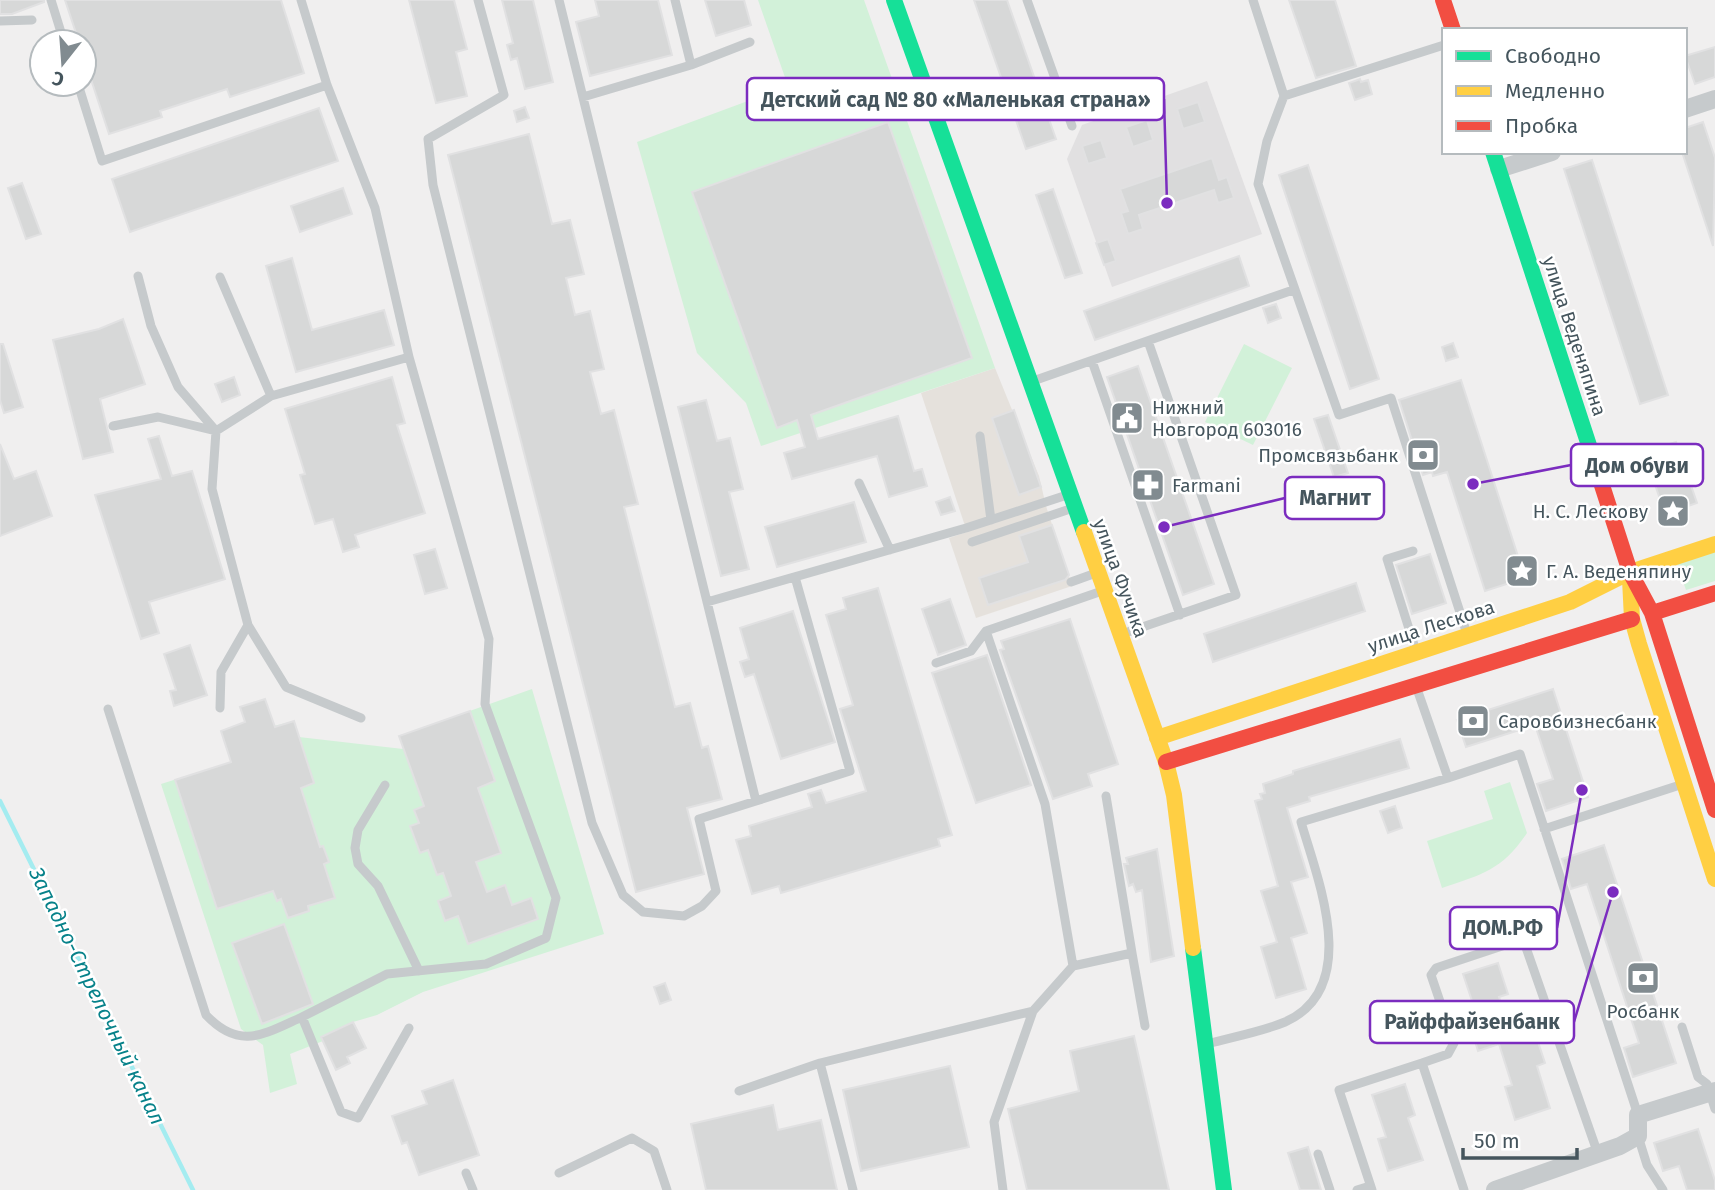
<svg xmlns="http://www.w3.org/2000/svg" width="1715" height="1190" viewBox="0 0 1715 1190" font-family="'Fira Sans',sans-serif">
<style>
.commercial{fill:#e5e1dc}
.education{fill:#e1e0e1}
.green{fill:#d2f1d9}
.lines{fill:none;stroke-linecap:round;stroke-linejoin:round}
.stream{stroke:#a4ecf0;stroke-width:4.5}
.building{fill:#d7d8d8;stroke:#e1e1e2;stroke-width:2}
.lane{stroke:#c6cacc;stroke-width:9}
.street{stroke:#c6cacc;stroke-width:18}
.fast{stroke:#16e098;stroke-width:16}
.slow{stroke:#ffcf43;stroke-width:16}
.jam{stroke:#f24e42;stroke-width:16}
.labels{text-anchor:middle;stroke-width:5;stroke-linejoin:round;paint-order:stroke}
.street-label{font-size:19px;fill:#45555d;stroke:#fff}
.poi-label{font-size:19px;fill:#45555d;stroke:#fff;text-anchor:start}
.water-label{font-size:21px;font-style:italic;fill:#07828a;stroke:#fff}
.leader{fill:none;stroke:#7b2cbf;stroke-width:2.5}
.callout-dot{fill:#7b2cbf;stroke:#fff;stroke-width:2.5}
.callout{fill:#fff;stroke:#7b2cbf;stroke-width:2.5}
.callout-label{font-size:21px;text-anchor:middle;font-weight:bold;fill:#45555d}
</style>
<rect width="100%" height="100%" fill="#f0efef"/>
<!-- commercial -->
<path class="commercial" d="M995,368l44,108 7,30 26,80 -96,32 -27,-80 18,-6 -46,-139z"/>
<!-- education -->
<path class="education" d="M1207,81l55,153 -150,53 -45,-128 15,-34z"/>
<!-- green -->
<path class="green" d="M758,0h106l131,368 -234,78 -15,-43 -49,-50 -60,-211 151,-56z
M1244,344l48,24 -39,77 -48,-23z
M1715,551v30l-29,9 -9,-26z
M532,689l72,245 -181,58 -46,23 -24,7 -32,15 2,4 -33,13 7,30 -27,9 -7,-48 -22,-16 -80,-245 70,-22 23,-12 -14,-43 25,-8 9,27 20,-5 5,16 104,12 -4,-13z
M1510,782l17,51c-25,37 -44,41 -85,55l-15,-47 66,-22 -9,-28z"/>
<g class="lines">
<!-- stream -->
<path class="stream" d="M0,801l193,389"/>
</g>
<!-- building -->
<path class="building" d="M0,0h44v2l-32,12h-12z
M65,0h216l23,73 -74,24 -3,-8 -67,22 2,6 -53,17 -25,-76v-16h-5z
M409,0h45l13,49 -11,3 11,44 -31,7z
M502,0h31l20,82 -28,7 -8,-31 -6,2 -4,-15 6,-2z
M595,0h63l14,55 -82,21 -14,-54 23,-6z
M705,0h39l7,25 -35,11z
M974,0h33l49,139 -30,10z
M1289,0h46l21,66 -40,12z
M1715,47v30l-20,7 -10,-28z
M1360,79l1,3 7,-2 4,14 -17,6 -6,-17z
M1198,102l7,20 -22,7 -6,-20z
M525,107l4,11 -12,4 -3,-11z
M319,108l19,53 -208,71 -18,-53z
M1147,120l6,20 -20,7 -7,-20z
M888,122l84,236 -161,57 7,24 80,-23 16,55 8,-2 5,17 -38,11 -12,-41 -85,23 -8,-26 21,-6 -8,-27 -20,8 -85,-236z
M1703,122l12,36 -2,88 -31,-94h3v-24z
M529,134l23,90 18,-4 14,54 -18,4 9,37 15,-4 14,58 -14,3 11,42 13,-4 24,94 -14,3 51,200 15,-4 12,45 6,-2 14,53 -35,9 17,66 -68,18 -188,-737z
M1101,140l6,18 -19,6 -6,-18z
M1212,158l7,22 8,-3 7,21 -16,5 -4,-13 -75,25 4,14 -15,5 -7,-21 7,-2 -8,-22z
M1592,160l76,235 -28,9 -76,-235z
M1308,165l71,214 -29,10 -71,-214z
M22,183l19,51 -15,5 -18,-51z
M343,188l9,26 -52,18 -9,-26z
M1053,189l29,84 -17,5 -29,-83z
M1108,239l8,22 -12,4 -8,-22z
M1239,256l10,30 -154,54 -11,-29z
M292,258l20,72 72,-20 10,35 -98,27 -30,-106z
M1276,304l5,14 -13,5 -5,-15z
M123,319l22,65 -45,15 13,53 -30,7 -30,-119 46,-11z
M1453,343l5,14 -12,4 -4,-14z
M0,344h3l20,63 -19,6 -4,-13z
M1138,366l76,218 -31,11 -76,-218z
M234,377l6,18 -18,7 -7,-18z
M392,377l13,46 -8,2 28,88 -70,22 4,12 -16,5 -10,-33 -18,5 -15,-49 5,-1 -20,-65z
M1461,380l64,198 -40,13 -38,-119 -14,4 -1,-4 -9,3 -24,-75z
M706,400l11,41 13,-3 13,51 -14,3 20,77 -28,7 -43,-169z
M1014,410l27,77 -22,8 -27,-77z
M1328,415l20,58 -14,4 -20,-58z
M159,436l13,40 20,-5 33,108 -76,23 10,31 -18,6 -46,-144 66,-16 -13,-40z
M1676,442l21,61 -32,11 -21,-62z
M0,444l14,35 22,-8 16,45 -52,20z
M950,497l5,14 -14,4 -5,-13z
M854,502l12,40 -89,25 -12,-40z
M1052,525l17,50 -4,5 -77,25 -9,-27 49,-16 -9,-26z
M435,549l12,39 -22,6 -11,-39z
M1430,554l16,49 -34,11 -16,-49z
M1356,583l9,28 -152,51 -9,-28z
M878,588l74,247 -14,4 2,7 -159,47 -2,-7 -27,8 -16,-54 15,-4 -2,-10 63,-19 -4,-13 13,-4 5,13 40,-12 -26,-82 13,-4 -27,-90 20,-6 -3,-11z
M950,599l16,46 -28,10 -16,-46z
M793,611l42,131 -54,17 -27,-85 -9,3 -5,-15 9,-3 -9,-31z
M1070,619l48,145 -30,10 4,12 -39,13 -53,-149 4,-1 -3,-8z
M190,645l17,50 -33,11 -4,-15 6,-1 -12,-36z
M987,655l44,130 -55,18 -44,-130z
M1553,689l35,108 -42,14 -9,-27 16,-5 -18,-54 -69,22 -9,-27z
M265,699l10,28 19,-6 20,62 -13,5 19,59 3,-1 6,16 -5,2 11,34 -27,8 1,5 -21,7 -7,-19 -4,2 -4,-10 -56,18 -42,-129 56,-18 -10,-31 24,-9 -5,-15z
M470,711l25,70 -17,7 23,65 -25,9 11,30 18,-7 7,20 19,-7 7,21 -70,25 -10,-28 -13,5 -7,-20 13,-5 -8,-23 -6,2 -9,-25 -8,3 -10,-27 9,-3 -5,-13 10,-4 -25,-70z
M1400,739l9,29 -100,29 1,4 -23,7 21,69 -17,5 16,51 -16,5 15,51 -30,9 -15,-51 16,-5 -16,-51 17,-5 -23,-85 7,-2 -2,-5 5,-1 -2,-9 30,-10v-3z
M1395,806l7,22 -14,5 -8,-22z
M1604,845l72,218 -43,14 -9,-29 15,-5 -52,-159 -16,5 -9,-30z
M1157,849l17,107 -23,6 -9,-72 -6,2 -3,-8 -4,2 -5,-22h4l-2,-6z
M284,924l29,80 -51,20 -30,-81z
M1498,963l10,31 -9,3 14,43 22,-7 10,30 -8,3 13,42 -35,12 -10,-33 7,-2 -13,-41 -21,7 -10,-32 9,-3 -14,-42z
M665,983l6,17 -11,4 -6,-17z
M353,1022l13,26 -19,9 3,6 -14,7 -15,-33z
M1134,1036l35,154h-142l-19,-81 71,-18 -9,-40z
M950,1066l19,81 -108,24 -18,-81z
M453,1080l26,75 -60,20 -12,-33 -5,2 -10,-28 35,-12 -5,-13z
M1405,1084l10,31 -7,3 15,42 -35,11 -10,-32 8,-2 -14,-42z
M773,1105l5,25 43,-10 16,70h-131l-15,-66z
M1698,1129l17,52v9h-28l-8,-24 -16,5 -9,-28z
M1308,1147l13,43h-21l-12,-37z"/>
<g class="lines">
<!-- lane -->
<path class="lane" d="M51,0l13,42
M301,0l26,85 48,123 34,149 80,282 -4,65 71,194 -10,40 -60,26 -99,10 -85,43 39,95 17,6 51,-90
M478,0l26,95 -76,44 5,46 159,638 31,72 20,17 41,4 18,-10 14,-15 -17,-72 57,-18 -197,-801
M675,0l16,65
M1027,0l45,126
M1253,0l31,96 -17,45 -9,43 81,231 52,-17 76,236
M0,21l32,-1
M78,84l24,77 225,-76
M1284,96l160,-51
M583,97l108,-32 59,-23
M220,277l51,119
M1092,361l88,254
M1033,381l260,-91
M113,426l45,-9 58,14 -38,-44 -27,-61 -13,-50
M980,436l11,84
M859,483l31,67
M972,542l101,-34
M1413,551l-26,8 29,92
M1071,582l25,-9
M707,602l259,-74 101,-33
M986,631l59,173 28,162 -40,45 -39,111 9,68
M1122,634l114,-39 -88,-254
M936,663l35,-12 15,-20 116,-40
M1416,686l32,92 72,-24 118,361
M220,708l1,-36 27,-47
M108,709l98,306c34,36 58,19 96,2
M361,718l-75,-31 -38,-62 -36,-136 4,-58 55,-35 138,-39
M385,785l-27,45 -3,18 3,16 20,22 41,85
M756,801l94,-30 -55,-194
M1544,829l136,-44
M1132,953l13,73
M1073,966l59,-13 -26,-157
M1682,1027l16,50 9,7 8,25
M1207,1044c25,-7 54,-12 78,-22 77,-34 33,-142 16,-200l147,-44
M820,1063l213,-52
M1422,1063l26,-9 6,-11 -23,-68 5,-7 87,-29 75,215
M739,1091l81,-28 33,127
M1638,1136l9,29 16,25
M1318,1154l12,36
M466,1173l7,17
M559,1173l73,-35 22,13 13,39
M1357,1190l13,-4
M1372,1190l-33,-100 83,-27 42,127"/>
<!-- street -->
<path class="street" d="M1685,109l30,-10
M1499,169l53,-17
M1495,1190l125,-44 18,-10v-21l77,-24"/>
<!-- fast -->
<path class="fast" d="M894,0l190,532
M1493,152l106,324
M1193,948l31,242"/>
<!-- slow -->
<path class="slow" d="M1084,532l82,230 8,33 19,153
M1630,579l2,40 7,25 76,235
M1157,738l413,-136 60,-30 85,-28"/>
<!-- jam -->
<path class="jam" d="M1443,0l10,30
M1599,476l31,96 22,41 63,197
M1652,613l63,-20
M1166,762l466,-143"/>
</g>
<!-- icons -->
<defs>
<symbol id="civic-square" viewBox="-11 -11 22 22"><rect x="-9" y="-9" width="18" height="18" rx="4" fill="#818b90" stroke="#fff"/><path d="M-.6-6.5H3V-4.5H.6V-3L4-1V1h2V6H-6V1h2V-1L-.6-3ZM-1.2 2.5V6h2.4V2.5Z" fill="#fff"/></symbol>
<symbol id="bank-square" viewBox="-11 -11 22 22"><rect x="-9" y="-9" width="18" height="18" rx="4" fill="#818b90" stroke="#fff"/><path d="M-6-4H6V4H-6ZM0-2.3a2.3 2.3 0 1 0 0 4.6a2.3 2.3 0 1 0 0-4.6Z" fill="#fff"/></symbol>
<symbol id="pharmacy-square" viewBox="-11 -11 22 22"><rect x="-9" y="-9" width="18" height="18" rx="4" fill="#818b90" stroke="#fff"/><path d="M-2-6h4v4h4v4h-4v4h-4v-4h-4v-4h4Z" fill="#fff"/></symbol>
<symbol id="sight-square" viewBox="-11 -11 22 22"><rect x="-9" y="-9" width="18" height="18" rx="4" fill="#818b90" stroke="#fff"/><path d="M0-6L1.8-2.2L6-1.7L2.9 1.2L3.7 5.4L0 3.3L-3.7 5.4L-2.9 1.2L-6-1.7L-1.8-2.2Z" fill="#fff"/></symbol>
</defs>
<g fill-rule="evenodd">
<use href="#civic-square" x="1108" y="399" width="38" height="38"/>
<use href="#bank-square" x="1404" y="436" width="38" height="38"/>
<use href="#pharmacy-square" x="1129" y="466" width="38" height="38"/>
<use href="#sight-square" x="1654" y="492" width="38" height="38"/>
<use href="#sight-square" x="1503" y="552" width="38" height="38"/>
<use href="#bank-square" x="1454" y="702" width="38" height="38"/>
<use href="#bank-square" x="1624" y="959" width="38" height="38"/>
</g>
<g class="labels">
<!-- street labels -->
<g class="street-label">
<text transform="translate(1575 336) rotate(72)" y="7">улица Веденяпина</text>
<text transform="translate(1121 578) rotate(70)" y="7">улица Фучика</text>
<text transform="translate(1431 626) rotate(-18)" y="7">улица Лескова</text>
</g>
<!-- poi labels -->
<g class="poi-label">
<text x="1152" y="414">Нижний<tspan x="1152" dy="22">Новгород 603016</tspan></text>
<text x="1398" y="462" text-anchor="end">Промсвязьбанк</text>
<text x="1172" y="492">Farmani</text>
<text x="1648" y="518" text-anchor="end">Н. С. Лескову</text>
<text x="1546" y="578">Г. А. Веденяпину</text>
<text x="1498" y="728">Саровбизнесбанк</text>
<text x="1643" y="1018" text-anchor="middle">Росбанк</text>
</g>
<!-- water labels -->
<g class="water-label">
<text transform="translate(97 996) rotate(64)" y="7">Западно-Стрелочный канал</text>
</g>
</g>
<!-- callouts -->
<path class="leader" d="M1167 203L1164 99M1473 484L1571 465M1164 527L1285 498M1582 790L1557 928M1613 892L1574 1022"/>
<g class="callout-dot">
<circle cx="1167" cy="203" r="7"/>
<circle cx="1473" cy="484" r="7"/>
<circle cx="1164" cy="527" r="7"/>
<circle cx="1582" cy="790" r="7"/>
<circle cx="1613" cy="892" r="7"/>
</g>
<g class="callout">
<rect x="747" y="78" width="417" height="42" rx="7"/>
<rect x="1571" y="444" width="132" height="42" rx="7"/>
<rect x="1285" y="477" width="99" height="42" rx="7"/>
<rect x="1450" y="907" width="107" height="42" rx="7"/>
<rect x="1370" y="1001" width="204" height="42" rx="7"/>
</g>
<g class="callout-label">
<text x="956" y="107">Детский сад № 80 «Маленькая страна»</text>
<text x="1637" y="473">Дом обуви</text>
<text x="1335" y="505">Магнит</text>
<text x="1503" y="935">ДОМ.РФ</text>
<text x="1472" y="1029">Райффайзенбанк</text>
</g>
<!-- legend -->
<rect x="1442" y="28" width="245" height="126" fill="#ffffff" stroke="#b5bbbe" stroke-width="2"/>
<rect x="1456" y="51" width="35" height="10" fill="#16e098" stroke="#b5bbbe" stroke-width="2"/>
<text x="1505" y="63" font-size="21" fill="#45555d">Свободно</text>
<rect x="1456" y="86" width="35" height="10" fill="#ffcf43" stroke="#b5bbbe" stroke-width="2"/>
<text x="1505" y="98" font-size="21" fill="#45555d">Медленно</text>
<rect x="1456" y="121" width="35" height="10" fill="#f24e42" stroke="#b5bbbe" stroke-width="2"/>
<text x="1505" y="133" font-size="21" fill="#45555d">Пробка</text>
<!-- north arrow -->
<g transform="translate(63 63) rotate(197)"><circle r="33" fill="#ffffff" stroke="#b5bbbe" stroke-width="2"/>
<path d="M0-5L12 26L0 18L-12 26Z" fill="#818b90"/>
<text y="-10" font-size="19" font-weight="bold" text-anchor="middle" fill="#45555d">С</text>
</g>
<!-- scale -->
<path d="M1463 1148v10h114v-10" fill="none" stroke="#45555d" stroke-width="3.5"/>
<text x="1474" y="1148" font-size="21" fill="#45555d" stroke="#ffffff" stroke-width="5" paint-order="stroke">50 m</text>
</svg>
